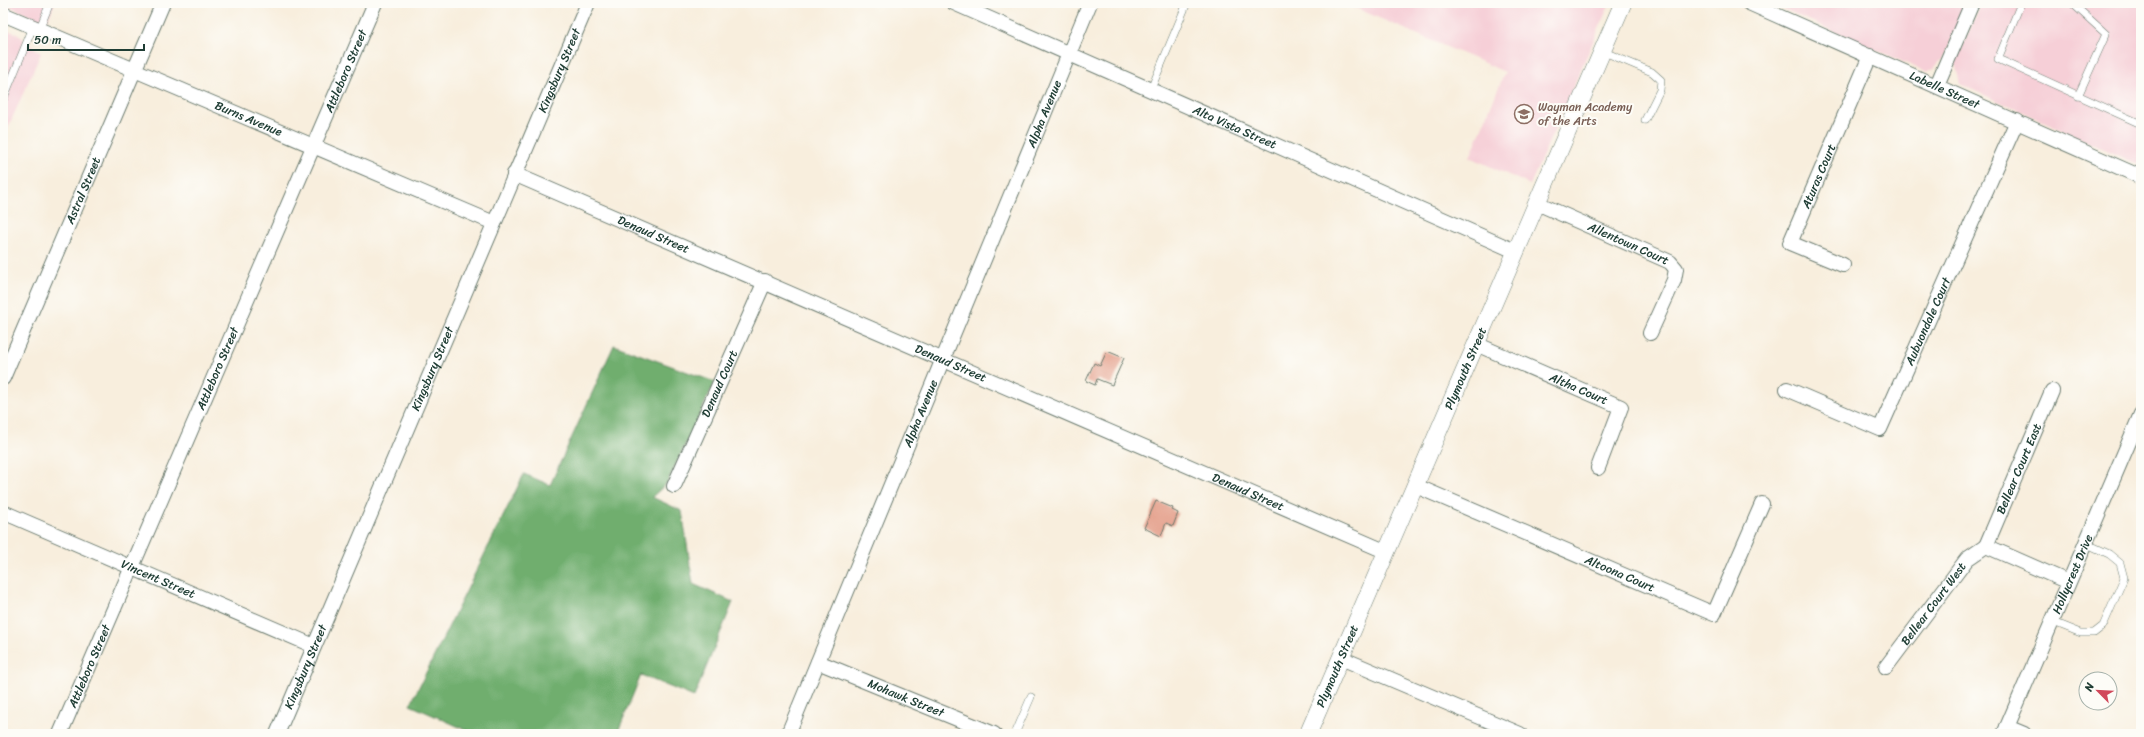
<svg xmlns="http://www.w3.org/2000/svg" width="2144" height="737" viewBox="0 0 2144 737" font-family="Sriracha,sans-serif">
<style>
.built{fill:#f6cfd7}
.forest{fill:#70ae6e;stroke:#487651}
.building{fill:#e49f8a}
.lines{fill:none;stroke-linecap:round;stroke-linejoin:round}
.service-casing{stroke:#6b7b6f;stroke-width:8}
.minor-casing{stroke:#6b7b6f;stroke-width:16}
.tertiary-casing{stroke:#6b7b6f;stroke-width:18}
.service{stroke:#fff;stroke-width:7}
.minor{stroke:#fff;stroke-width:14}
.tertiary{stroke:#fff;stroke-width:17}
.labels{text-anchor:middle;stroke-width:4;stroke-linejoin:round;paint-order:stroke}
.street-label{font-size:12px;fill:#1f3d34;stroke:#fdfcf7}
.education-label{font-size:12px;fill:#785e54;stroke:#fdfcf7;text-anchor:start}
</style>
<rect width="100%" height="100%" fill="#fdfcf7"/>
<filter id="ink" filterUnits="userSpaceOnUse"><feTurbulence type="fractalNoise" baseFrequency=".025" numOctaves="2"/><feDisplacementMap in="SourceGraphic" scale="8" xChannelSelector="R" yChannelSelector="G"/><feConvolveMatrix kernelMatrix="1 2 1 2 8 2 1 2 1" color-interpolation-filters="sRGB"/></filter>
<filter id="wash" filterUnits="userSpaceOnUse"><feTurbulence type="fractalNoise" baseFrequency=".012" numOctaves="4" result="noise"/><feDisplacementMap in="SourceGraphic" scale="16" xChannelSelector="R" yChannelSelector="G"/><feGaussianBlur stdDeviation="0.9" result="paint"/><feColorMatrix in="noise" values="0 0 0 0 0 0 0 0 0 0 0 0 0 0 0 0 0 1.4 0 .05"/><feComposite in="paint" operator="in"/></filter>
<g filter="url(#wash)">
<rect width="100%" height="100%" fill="#f8eedd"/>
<!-- built -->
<path class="built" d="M3,3h52l-9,21z
M1344,3h266l-80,182 -60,-28 35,-85z
M1770,3h197l-23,54 -10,11 -8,4z
M1982,3h159v163l-181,-82 -5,-21z
M3,29l13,4 25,20 -38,86z"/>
<!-- forest -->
<path class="forest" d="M614,345l101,37 -48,101 -15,14 30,14 11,73 40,18 -39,95 -53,-22 -24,59h-142l-65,-29 114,-231 26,11z"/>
<g id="blocks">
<!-- building -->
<path class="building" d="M1107,351l17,7 -12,27 -15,-6 -2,6 -9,-4 8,-18 6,3z
M1156,501l17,7 -1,2 6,3 -5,13 -7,-3 -5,13 -17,-8z"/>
</g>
</g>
<g filter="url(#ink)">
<use href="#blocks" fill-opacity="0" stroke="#6b7b6f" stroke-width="1"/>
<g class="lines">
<defs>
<path id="service" d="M2021,3l-23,56 143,65
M2072,3l34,31 -28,62
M39,30l11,-27
M1602,51l50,21 9,8 -1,10 -15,30
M1151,89l36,-86
M3,100l30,-73
M2051,621l30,12h13l9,-7 21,-48 -4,-15 -11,-9 -24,-11
M1015,734l16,-37"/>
<g id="minor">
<path id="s1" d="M954,3l561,248"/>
<path id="s2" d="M1749,3l392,174"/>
<path id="s3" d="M3,14l491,209"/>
<path d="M1937,85l35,-82"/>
<path id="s4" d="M514,174l873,378"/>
<path id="s5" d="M1537,203l133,59 6,7 -2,11 -24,53"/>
<path id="s6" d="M1843,265l-53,-22 80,-187"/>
<path id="s7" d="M1476,344l145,63 -23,61"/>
<path id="s8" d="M3,378l160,-375"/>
<path id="s9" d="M1787,389l93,40 137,-308"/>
<path id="s10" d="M674,486l91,-205"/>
<path id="s11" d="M1416,486l298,128 48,-110"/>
<path id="s12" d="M3,512l311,134"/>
<path id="s13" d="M1986,546l66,-155"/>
<path d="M1986,546l82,36"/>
<path d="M1341,658l179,76"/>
<path id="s14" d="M818,662l176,72"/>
<path id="s15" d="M1886,667l81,-108 19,-13"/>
<path d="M2007,727l17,7"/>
<path id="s16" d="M60,734l315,-731"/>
<path id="s17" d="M277,734l311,-731"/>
<path id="s18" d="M788,734l302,-731"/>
<path id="s19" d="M2004,734l137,-320"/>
</g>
<g id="tertiary">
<path id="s20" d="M1308,734l315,-731"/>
</g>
</defs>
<!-- service casing -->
<use href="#service" class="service-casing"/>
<!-- minor casing -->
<use href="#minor" class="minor-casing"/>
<!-- tertiary casing -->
<use href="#tertiary" class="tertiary-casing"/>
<!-- service -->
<use href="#service" class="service"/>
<!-- minor -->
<use href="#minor" class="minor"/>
<!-- tertiary -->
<use href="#tertiary" class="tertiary"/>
</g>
</g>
<!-- icons -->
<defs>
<symbol id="school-ring" viewBox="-11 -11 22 22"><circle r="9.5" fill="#fdfcf7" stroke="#8d6e63" stroke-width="1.5"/><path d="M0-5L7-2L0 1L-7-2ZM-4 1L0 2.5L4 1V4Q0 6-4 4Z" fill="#8d6e63"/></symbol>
</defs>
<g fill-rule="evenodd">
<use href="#school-ring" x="1513" y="103" width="22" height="22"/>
</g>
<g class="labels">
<!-- street labels -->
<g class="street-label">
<text dy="4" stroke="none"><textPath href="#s17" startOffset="721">Kingsbury Street</textPath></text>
<text dy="4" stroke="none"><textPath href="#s16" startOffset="722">Attleboro Street</textPath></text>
<text dy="4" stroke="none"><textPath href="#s2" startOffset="214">Labelle Street</textPath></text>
<text dy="4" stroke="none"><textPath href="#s18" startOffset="671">Alpha Avenue</textPath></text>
<text dy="4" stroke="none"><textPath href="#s3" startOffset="267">Burns Avenue</textPath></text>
<text dy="4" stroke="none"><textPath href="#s1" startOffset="307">Alta Vista Street</textPath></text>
<text dy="4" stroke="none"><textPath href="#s6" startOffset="130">Aturas Court</textPath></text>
<text dy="4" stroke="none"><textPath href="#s8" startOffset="204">Astral Street</textPath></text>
<text dy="4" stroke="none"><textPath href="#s4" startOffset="152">Denaud Street</textPath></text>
<text dy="4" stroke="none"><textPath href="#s5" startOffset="100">Allentown Court</textPath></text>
<text dy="4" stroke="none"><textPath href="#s9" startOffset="219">Aubuondale Court</textPath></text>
<text dy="4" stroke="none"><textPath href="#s4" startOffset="476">Denaud Street</textPath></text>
<text dy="4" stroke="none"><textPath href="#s17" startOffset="397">Kingsbury Street</textPath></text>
<text dy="4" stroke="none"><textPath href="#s16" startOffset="398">Attleboro Street</textPath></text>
<text dy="4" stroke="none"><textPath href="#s20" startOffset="398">Plymouth Street</textPath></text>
<text dy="4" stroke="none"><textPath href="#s10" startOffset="112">Denaud Court</textPath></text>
<text dy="4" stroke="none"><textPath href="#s7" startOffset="112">Altha Court</textPath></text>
<text dy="4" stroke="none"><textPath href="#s18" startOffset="347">Alpha Avenue</textPath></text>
<text dy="4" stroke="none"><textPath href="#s13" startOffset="84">Bellear Court East</textPath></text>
<text dy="4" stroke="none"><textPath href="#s4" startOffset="800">Denaud Street</textPath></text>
<text dy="4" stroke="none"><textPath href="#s11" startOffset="222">Altoona Court</textPath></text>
<text dy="4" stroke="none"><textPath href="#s19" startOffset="174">Hollycrest Drive</textPath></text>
<text dy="4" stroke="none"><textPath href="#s12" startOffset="169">Vincent Street</textPath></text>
<text dy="4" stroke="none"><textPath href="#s15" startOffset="79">Bellear Court West</textPath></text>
<text dy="4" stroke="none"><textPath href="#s16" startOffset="74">Attleboro Street</textPath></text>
<text dy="4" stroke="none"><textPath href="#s20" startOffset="74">Plymouth Street</textPath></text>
<text dy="4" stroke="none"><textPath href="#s17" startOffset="73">Kingsbury Street</textPath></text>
<text dy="4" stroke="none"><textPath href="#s14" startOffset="95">Mohawk Street</textPath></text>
</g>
<!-- education labels -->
<g class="education-label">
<text x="1538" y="111">Wayman Academy<tspan x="1538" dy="14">of the Arts</tspan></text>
</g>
</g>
<!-- margin -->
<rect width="2144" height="737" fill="none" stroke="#fdfcf7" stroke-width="16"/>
<!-- north arrow -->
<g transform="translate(2098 691) rotate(294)"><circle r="19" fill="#fdfcf7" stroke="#a4b0a9"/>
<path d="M0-3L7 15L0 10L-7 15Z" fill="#d1495b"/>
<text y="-6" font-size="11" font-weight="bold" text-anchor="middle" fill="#1f3d34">N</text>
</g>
<!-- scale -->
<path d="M28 44v6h116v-6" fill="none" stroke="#1f3d34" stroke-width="2"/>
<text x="34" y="44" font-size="12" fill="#1f3d34" stroke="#fdfcf7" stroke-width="3" paint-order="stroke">50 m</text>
</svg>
